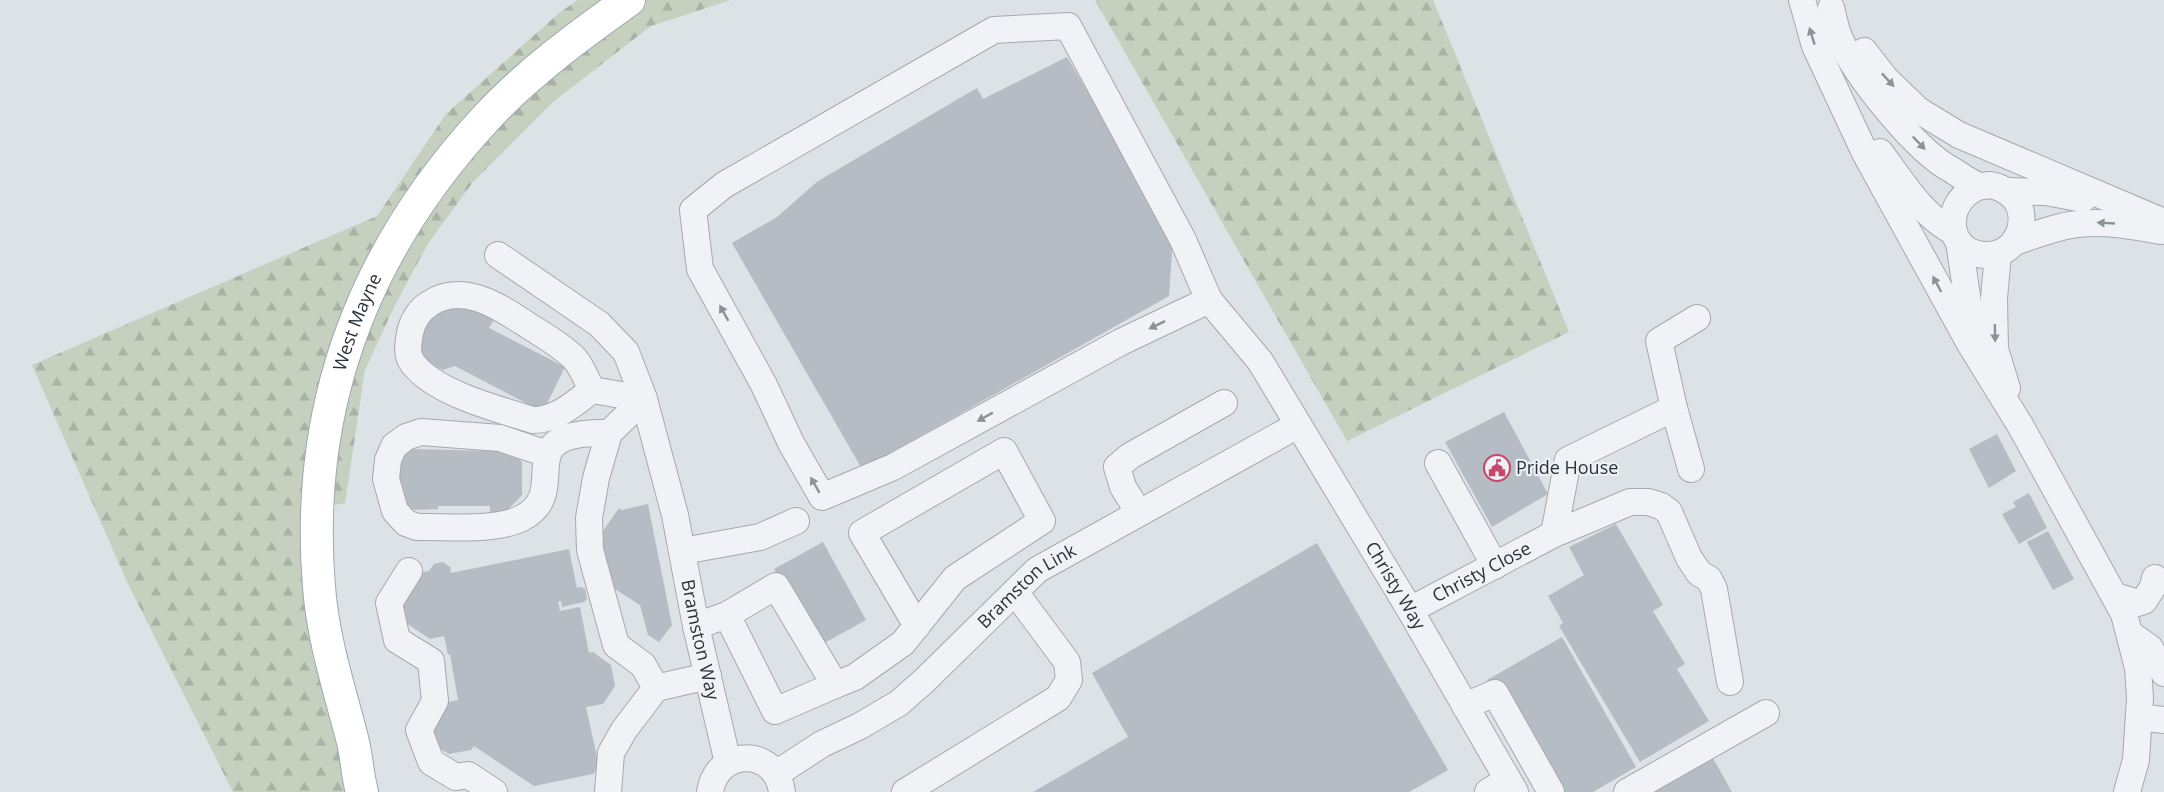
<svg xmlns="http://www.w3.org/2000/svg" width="2164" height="792" viewBox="0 0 2164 792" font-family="'Open Sans',sans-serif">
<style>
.forest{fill:url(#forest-firs)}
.building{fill:#b5bcc3}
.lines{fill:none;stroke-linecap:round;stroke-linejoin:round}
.minor-casing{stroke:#a3aab0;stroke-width:28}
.major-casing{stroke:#9da8b2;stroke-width:34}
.minor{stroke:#f0f2f5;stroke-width:26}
.major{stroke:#fff;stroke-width:32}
.oneway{fill:#8c9298}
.labels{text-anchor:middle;stroke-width:4.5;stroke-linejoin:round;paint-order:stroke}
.street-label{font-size:18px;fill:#28323c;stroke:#edf1f4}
.poi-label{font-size:18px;fill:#28323c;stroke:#edf1f4;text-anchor:start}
</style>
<defs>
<pattern id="forest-firs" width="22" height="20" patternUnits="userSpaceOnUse" patternTransform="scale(1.5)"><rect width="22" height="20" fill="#c5d0bf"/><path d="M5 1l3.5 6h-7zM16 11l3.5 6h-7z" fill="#a9b3a5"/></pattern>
</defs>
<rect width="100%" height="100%" fill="#dde2e6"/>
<!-- forest -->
<path class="forest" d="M578,0h153l-80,26 -98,76 -80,80 -44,60 -33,61 -31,67 -20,133 -44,8 39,245 11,36h-118l-105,-208 -96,-219 345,-149 69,-102 113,-101z
M1095,0h338l136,332 -222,109z"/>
<!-- building -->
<path class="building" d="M1067,57l106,180 -4,59 -307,173 -130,-226 45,-26 41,-36 159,-93 6,11z
M453,300l19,10 11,-4 9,5 2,9 -5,8 76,39 -22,45 -88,-46 -12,4 -20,-10 -7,-22 15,-30z
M1504,412l44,82 -56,33 -47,-85z
M1997,434l19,37 -27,17 -20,-39z
M502,443l20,19v33l-24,25 -8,-7v-7h-52v3l-28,1 -13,-14v-34l12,-13 85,2z
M2029,493l18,35 -28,16 -17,-30 14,-7 -3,-5z
M648,504l24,121 -13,17 -11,-7 -8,-30 -33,-21 -11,-43 23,-33 3,2z
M1616,524l47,81 -10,6 32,53 -8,5 32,52 -69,41 -81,-136 4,-3 -15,-27 36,-21 -15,-28z
M2048,531l26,48 -21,11 -26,-48z
M823,542l43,78 -49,27 -43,-78z
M1317,543l131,227 -39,22h-376l95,-55 -36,-64z
M569,549l8,39 4,-1 4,2 2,10 -3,3 -22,5 -1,-6 -3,1 2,9 20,-4 9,46 4,-1 18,13 4,21 -12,18 -17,3 13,59 -6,8 -59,12 -60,-40 -3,4 -22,4 -17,-10 -4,-21 11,-19 19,-4 -8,-46 -2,1 -4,-19 -14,3 -27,-18 -5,-25 14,-22 17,-3 5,-7 9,-2 7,5 1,6z
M1562,637l74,130 -43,25h-43l-63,-112z
M1710,753l22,39h-88z"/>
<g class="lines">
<defs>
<g id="minor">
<path d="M1802,0l13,46 50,107 105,191 50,81 104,189 14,54 2,30 -4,62 -9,32"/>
<path d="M1831,8c3,10 4,21 9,31 15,36 77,113 112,131 6,4 21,14 28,16 3,1 6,-1 9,-1 10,1 21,7 27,15 15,24 -2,57 -31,55 -41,-2 -43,-55 -5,-69"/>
<path d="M1864,51l21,27 33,32 41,25 205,87"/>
<path d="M1880,152c21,28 42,64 74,80"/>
<path d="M2006,191l40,1 37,7"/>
<path d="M1959,242l11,74 5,21"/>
<path d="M2015,242c20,-7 42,-16 63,-18 28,-3 55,2 83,7"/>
<path d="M1998,254l-4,44 1,51 12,39"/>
<path d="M498,255l101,69 27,28 18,47 -35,34 -13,45 -7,40 1,32 26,95 27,20 13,23 52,-12"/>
<path id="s1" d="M1209,300l-88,42 -228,125 -71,30 -31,-54 -27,-58 -64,-116 -7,-59 31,-25 270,-155 74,-4 115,214 26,60 51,61 150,249 105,182"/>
<path id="s2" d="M592,390c-6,-10 -10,-24 -18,-32 -13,-13 -29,-22 -45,-32 -29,-19 -66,-45 -100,-22 -10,6 -17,18 -19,29 -2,11 -4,22 3,31 24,30 85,45 120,56 23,0 41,-16 59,-30l52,9 31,116 21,111 32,137"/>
<path d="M547,454l-47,-16 -79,-6 -15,5 -12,9 -6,14 -2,19 9,32 11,12 11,4c31,-1 77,5 105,-9 53,-27 -18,-88 87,-85"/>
<path d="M1438,463l57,103"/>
<path d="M1691,469l-17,-61 -15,-67 38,-23"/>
<path d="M1139,513l-16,-26 -6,-20 13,-11 94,-53"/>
<path d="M1554,534l14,-74 106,-52"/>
<path d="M683,551l77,-14 36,-16"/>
<path d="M409,571l-20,32 8,37 34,21 4,40 -16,29 12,32 25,15 12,-2 26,17"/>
<path d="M2115,596l23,7 6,-2 9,-14 2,-9"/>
<path id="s3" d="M1410,610l144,-76 76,-32h18l13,4 8,6 20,46 10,15 10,6 5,10 16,93"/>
<path d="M696,626l31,-11 49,-29 59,99 -60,26 -48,-96"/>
<path d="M2130,634l20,14 14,25"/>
<path d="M835,685l20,-8 48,-34 52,-65 87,-57 -38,-70 -142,82 55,93"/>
<path d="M1465,706l30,-13 56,99"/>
<path d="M2139,717l25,3"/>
<path id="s4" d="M776,774l46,-30 38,-18 39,-23 26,-23 112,-110 261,-145"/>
<path d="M608,792l3,-39 13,-23 32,-42"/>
<path d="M710,792c7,-45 66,-45 72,0"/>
<path d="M905,792l153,-94 11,-18 -2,-18 -52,-70"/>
<path d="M1488,792l20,-12"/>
<path d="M1627,792l139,-79"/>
</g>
<g id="major">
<path id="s5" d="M362,792c-5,-18 -5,-36 -10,-54 -13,-50 -29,-99 -33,-151 -15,-182 45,-338 169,-471 41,-44 92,-81 141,-116"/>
</g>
</defs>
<!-- minor casing -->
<use href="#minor" class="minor-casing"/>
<!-- major casing -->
<use href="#major" class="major-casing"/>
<!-- minor -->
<use href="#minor" class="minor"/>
<!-- major -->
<use href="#major" class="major"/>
</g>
<!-- one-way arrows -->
<defs><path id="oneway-solid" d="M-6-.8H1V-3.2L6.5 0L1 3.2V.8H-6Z" transform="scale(1.5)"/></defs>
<g class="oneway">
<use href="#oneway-solid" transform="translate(1812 36) rotate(-107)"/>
<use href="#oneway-solid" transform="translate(1888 80) rotate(47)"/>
<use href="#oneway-solid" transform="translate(1919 143) rotate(46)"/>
<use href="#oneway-solid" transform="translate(2106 223) rotate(-177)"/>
<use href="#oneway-solid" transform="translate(1937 284) rotate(-118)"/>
<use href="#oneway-solid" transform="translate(724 313) rotate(-119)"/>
<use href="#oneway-solid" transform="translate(1157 325) rotate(154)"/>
<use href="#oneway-solid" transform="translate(1995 333) rotate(89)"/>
<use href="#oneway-solid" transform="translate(985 417) rotate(151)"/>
<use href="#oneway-solid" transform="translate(815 485) rotate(-120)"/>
</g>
<!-- icons -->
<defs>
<symbol id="civic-ring" viewBox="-11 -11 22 22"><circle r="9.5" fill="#edf1f4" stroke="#c7476a" stroke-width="1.5"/><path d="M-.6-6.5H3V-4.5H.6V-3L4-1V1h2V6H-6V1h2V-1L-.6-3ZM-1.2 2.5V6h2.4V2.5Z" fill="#c7476a"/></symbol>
</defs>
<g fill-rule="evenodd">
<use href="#civic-ring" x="1482" y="453" width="30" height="30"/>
</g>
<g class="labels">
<!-- street labels -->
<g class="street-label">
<text dy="6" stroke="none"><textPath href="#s5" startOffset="480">West Mayne</textPath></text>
<text dy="6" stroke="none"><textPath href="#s3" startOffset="81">Christy Close</textPath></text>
<text dy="6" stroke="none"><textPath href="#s1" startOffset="1828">Christy Way</textPath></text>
<text dy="6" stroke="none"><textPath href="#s4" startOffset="316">Bramston Link</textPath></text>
<text dy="6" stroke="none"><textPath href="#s2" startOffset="771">Bramston Way</textPath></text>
</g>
<!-- poi labels -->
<g class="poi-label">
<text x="1516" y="474">Pride House</text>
</g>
</g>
</svg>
